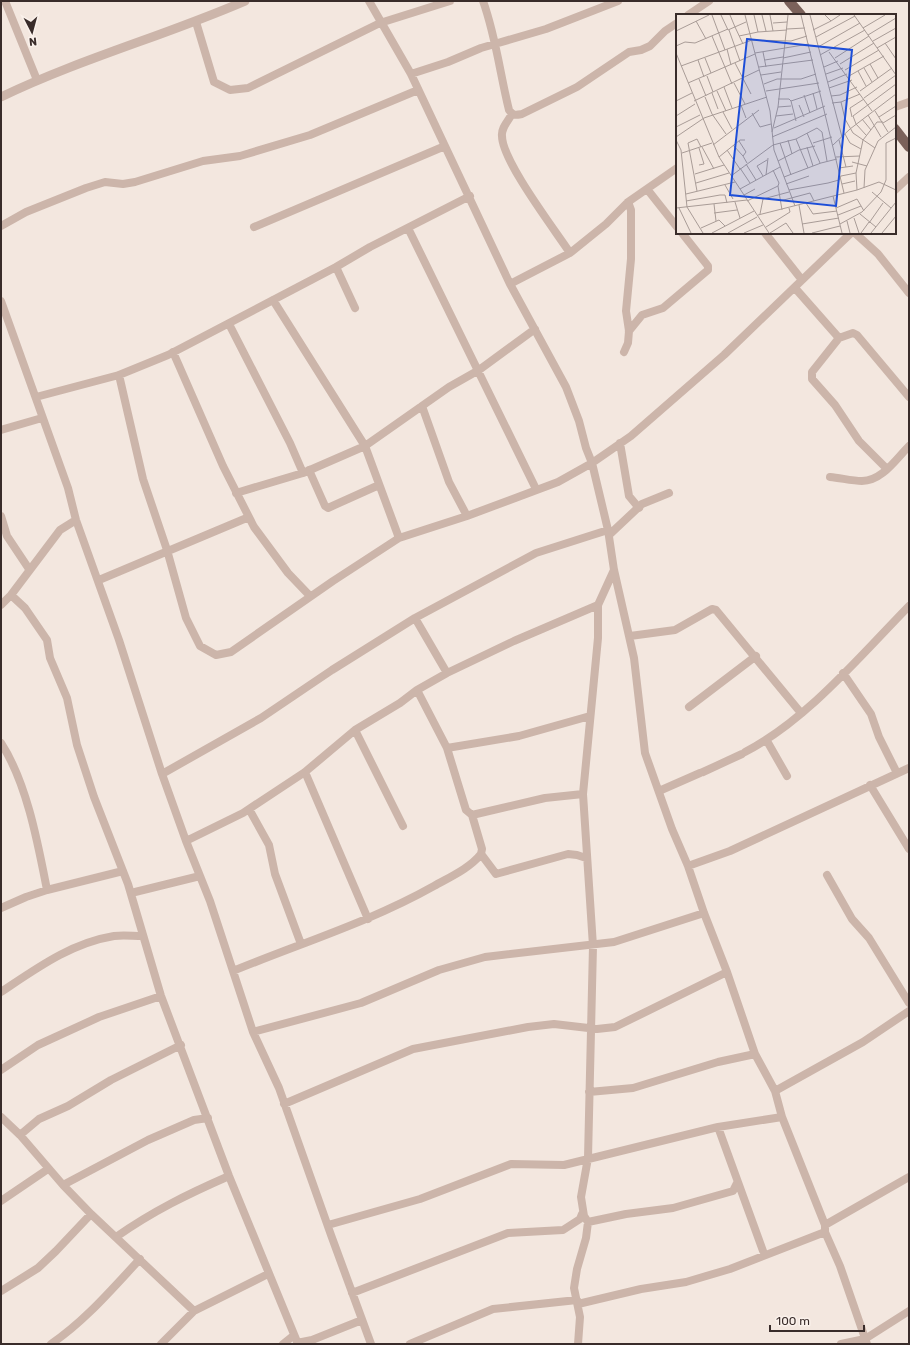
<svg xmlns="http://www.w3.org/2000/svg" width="910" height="1345" viewBox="0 0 910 1345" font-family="Rubik,sans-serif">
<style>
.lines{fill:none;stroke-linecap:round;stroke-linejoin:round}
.minor{stroke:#ccb5aa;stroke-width:8}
.tertiary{stroke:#ccb5aa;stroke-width:9}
.primary{stroke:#7b615a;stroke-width:10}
.inset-road{fill:none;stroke:#a99c97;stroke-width:1}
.view{fill:#1d4ed8;fill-opacity:0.15;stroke:#1d4ed8;stroke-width:2}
.inset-edge{fill:none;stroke:#392c2a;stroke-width:2}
</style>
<rect width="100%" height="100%" fill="#f3e7df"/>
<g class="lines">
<!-- minor -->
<path class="minor" d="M5,1l32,79
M369,1l42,73 99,210 56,103 13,34 7,27 6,15 16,67 6,40 20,88 11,95 27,76 16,37 16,47 23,59 28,82 20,37 7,26 43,108v7l15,34 27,78
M483,1c13,36 17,73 26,109 4,6 7,5 13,4l55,-27 52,-35 12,-2 9,-4 15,-15 12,-8
M688,15l21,-14
M196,22l18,60 16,8 18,-2 132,-65 70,-22
M411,74l37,-12 33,-14 65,-19 72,-28
M895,107l14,-5
M512,114c-4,7 -11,14 -10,22 0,25 53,94 68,117
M647,189l30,38
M895,190l14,-13
M1,226l25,-14 60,-24 19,-6 18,2 12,-2 68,-21 37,-5 70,-21 108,-45
M254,227l191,-81
M408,228l128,261
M765,233l37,47
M855,233l23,21 31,39
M336,267l19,41
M510,284l60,-31 36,-29 22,-22 49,-34
M795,288l44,50 -27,34v7l23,26 24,36 28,28
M273,300l92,146 34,92
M1,301l67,187 8,32 43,120 43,134 24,67 24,60 43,131 26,56 52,147 40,109
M229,324l61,119 13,30
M629,331l13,-16 21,-7 45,-38v-4l-26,-33
M839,338l14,-5 4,2 52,62
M173,352l50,114 31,61 34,46 22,23
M624,352l4,-9 1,-12 -3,-20 5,-52v-49l-3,-8
M119,375l24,104 24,71 19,68 14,28 16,9 15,-3 102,-71 66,-43 68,-22 91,-34 34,-19 39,-27 93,-81 127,-122
M36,397l83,-22 49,-20 168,-88 34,-20 100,-51
M422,406l27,76 18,34
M1,430l41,-12
M620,443l9,53 10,12
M309,470l16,36 3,2 51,-23
M830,477c11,1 22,4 32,4 20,0 34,-22 47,-35
M236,493l67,-20 62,-27 84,-59 30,-17 56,-41
M1,516l6,20 22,33
M609,535l33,-31 27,-11
M99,580l150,-63
M11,595l14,13 22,32 3,18 17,40 10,47 17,52 34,87 33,112 68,180 69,168
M1,605l10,-10 49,-65 16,-10
M415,618l32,55
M630,636l45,-6 37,-21 4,1 85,103
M843,673l28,41 8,23 18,36
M689,707l67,-51
M355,730l48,96
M767,741l20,35
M1,743c26,40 37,101 46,147l76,-19
M447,748l72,-12 71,-20
M745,752c62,-32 115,-96 164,-146
M305,772l63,147
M703,772l39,-18
M162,774l99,-56 71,-48 83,-52 121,-65 72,-23
M870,785l39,64
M659,791l41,-18
M249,809l20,36 6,29 26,70
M472,815l73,-17 38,-4
M186,841l57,-28 62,-41 50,-42 45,-27 17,-13 30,-17 67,-32 84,-36
M481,854l15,20 72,-20 9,1 9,3
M688,866l42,-15 179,-83
M827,875l25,44 17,19 40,65
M131,893l69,-17
M1,908l25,-11 21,-7
M233,971c68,-28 137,-49 201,-85 16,-9 36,-18 47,-32l1,-5 -10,-34 -6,-5 -19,-62 -30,-58
M1,992c36,-24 70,-49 113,-56 9,-1 19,0 28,0
M253,1032l108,-29 78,-33 46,-13 129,-15 90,-29
M1,1070l37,-25 61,-28 62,-21
M775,1091l88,-49 46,-31
M589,1092l44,-4 85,-26 37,-8
M284,1104l129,-55 115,-22 26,-3 43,5 18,-2 112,-55
M1,1117l19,18 43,50 28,29 103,97
M718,1127l45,124
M20,1135l19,-16 29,-13 43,-26 70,-35
M63,1185l85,-45 46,-20 14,-2
M1,1201l47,-32
M588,1222l38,-8 47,-6 60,-17 4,-8
M328,1225l92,-26 91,-35 53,1 154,-38 64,-10
M825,1225l84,-48
M116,1237c37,-26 72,-43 113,-61
M1,1291l37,-23 18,-17 35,-37
M352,1293l156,-60 55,-3 17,-11 2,-5 2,2
M578,1304l63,-15 45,-7 44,-13 95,-37
M297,1343l15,-3 50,-20
M51,1344c34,-23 61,-55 89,-85
M161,1344l33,-33 74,-37
M283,1344l10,-8
M410,1344l83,-35 84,-9
M578,1344l2,-27 -6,-29 3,-19 9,-31 2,-16 -4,-6 -3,-19 7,-39 5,-212 -10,-152 15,-156v-33l16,-35
M841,1344l24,-5 44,-28"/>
<!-- tertiary -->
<path class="tertiary" d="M1,97c79,-38 163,-61 244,-96"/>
<!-- primary -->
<path class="primary" d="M789,1l12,14
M895,129l14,18"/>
</g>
<!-- overview -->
<g transform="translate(676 14)">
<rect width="220" height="220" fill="#f3e7df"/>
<path class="inset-road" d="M36,1l13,35M45,1l7,15 18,-8M54,1l5,12M69,1l25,96 4,39 21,56M78,1l4,17M86,1l4,16M94,1l3,16M125,1l43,178M134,1l32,122M149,1l6,6 9,-6M178,1l42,60M20,7l10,18M97,9l14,-1M59,13l8,17M187,14l22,-13M111,15l18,-1M53,16l6,17M137,16l18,-9M0,17l33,-16M192,21l28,-17M36,22l20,48M63,22l19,-4 29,-2M140,23l39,-21M197,27l23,-13M209,29l11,16M0,32l9,-4 10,1 33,-14M59,33l5,14M142,33l42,-24M109,34l24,-4M201,34l19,-11M51,35l4,16M87,38l3,15M153,38l43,59M0,39l43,104 50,76M79,39l30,-5M144,41l45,-25M29,44l6,15M107,44l28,-6M159,44l34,-22M22,46l6,17M89,46l18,-3M59,49l16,31M164,50l34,-21M194,50l8,14M5,52l71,-26 39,1 16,-5M83,53l54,-7M148,53l14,-6M188,54l8,14M169,56l34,-20M182,57l8,15M150,60l17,-6M85,61l20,-3M31,62l6,16M173,62l35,-20M23,65l7,17M152,68l19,-8M12,69l67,-29M58,69l11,21M88,70l13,-5h24l15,-5M48,73l8,21M153,74l23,-8M41,77l9,20M90,77l53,-8M184,77l32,-23M36,79l6,16M137,79l4,16M128,81l6,18M155,82l9,-1 17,-8M29,83l7,17 14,20M188,84l32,-23M102,85h11l2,2M0,87l16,-8M18,87l65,-31M165,88l19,-8M156,89l9,-1 4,17 8,14 22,15M65,91l5,13M123,91l5,12M102,93l13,-1M199,97l13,21M47,98l9,17M76,99l8,14 11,-3M192,101l13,22M0,102l19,-12M100,102l17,-2M176,103l-2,-9 14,-9M203,103l17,-11M186,105l9,11M120,107l-5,-20 30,-10M207,109l13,-8M0,113l24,-12M98,114l51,-22M96,118l6,-25 10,-92M131,119l13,30M169,120l5,9 11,6M190,121l-10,-11 -3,-8 43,-32M0,123l28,-19 63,-21M96,123l55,-23M120,125l12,29M0,126l5,10 6,57 16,26M112,126l4,14M163,126l7,27M63,127l7,11 -3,4 4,7M104,129l11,32M137,129l19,-6M37,131l46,-35M57,131l10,11M157,131l17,-16 46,-35M26,133l12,22M131,133l6,19M51,136l13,19M6,139l30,-10M43,143l21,-17h5M160,143l24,-1M102,147l21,-11 16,-4M176,148l15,4M70,150l10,16M23,151l5,-1 -5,-16M64,154l10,15M163,154l14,-2M97,156l6,13 -1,3M19,160l29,-9M90,161l2,-17M55,162l42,-31 23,-6 21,-11 5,4 5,29M87,162l-6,-10 10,-6M108,163l37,-14 16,-4M20,169l33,-10M110,170l23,-8M166,170l13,-3M49,171l8,14M188,174l1,-18 13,-29 18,-14M64,175l40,-22M113,176l39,-7 11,-3 2,-4 15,-3M181,176l-1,-17 7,-33 14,-18h6M21,177l-9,-48 9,-4 4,8M196,178l19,16M10,180l49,-12M68,181l11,-6M157,182l9,37M10,187l34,-6h5l2,8M71,187l31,-15 4,24M104,187l30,-8 4,8M59,188l5,16M130,189l7,11 24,-3M38,190l2,17M123,191l5,28M0,194l71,-8M3,194l12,25M160,194l21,-9 7,12M38,199l23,-3M84,200l3,-15 26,-7M184,200l16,13M82,201l99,-25 22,-8 17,8M162,201l23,-9M178,204l5,15M171,207l3,12M193,209l14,-20M126,210l37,-6M164,210l22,-12 19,-20 5,-12v-37l10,-5M90,213l24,-15 -1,-4M25,214l18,-8 6,6M36,219l42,-22M52,219l29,-16M68,219l19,-8M94,219l16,-10 7,10M136,219l28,-7M185,219l8,-11M195,219l25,-31M206,219l14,-17"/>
<path class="view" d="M71,25l105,11 -16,156 -106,-11z"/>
<rect width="220" height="220" class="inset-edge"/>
</g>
<!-- border -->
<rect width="910" height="1345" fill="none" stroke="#392c2a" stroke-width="4"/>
<!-- north arrow -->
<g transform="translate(32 32) rotate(174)" stroke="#faf1eb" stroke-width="3" paint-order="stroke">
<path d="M0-3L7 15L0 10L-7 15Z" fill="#392c2a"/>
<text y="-6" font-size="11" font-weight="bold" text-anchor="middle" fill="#392c2a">N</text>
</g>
<!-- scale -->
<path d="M770 1325v6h94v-6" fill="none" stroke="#392c2a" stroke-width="2"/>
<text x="776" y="1325" font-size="12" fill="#392c2a" stroke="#faf1eb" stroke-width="3" paint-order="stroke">100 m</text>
</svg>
